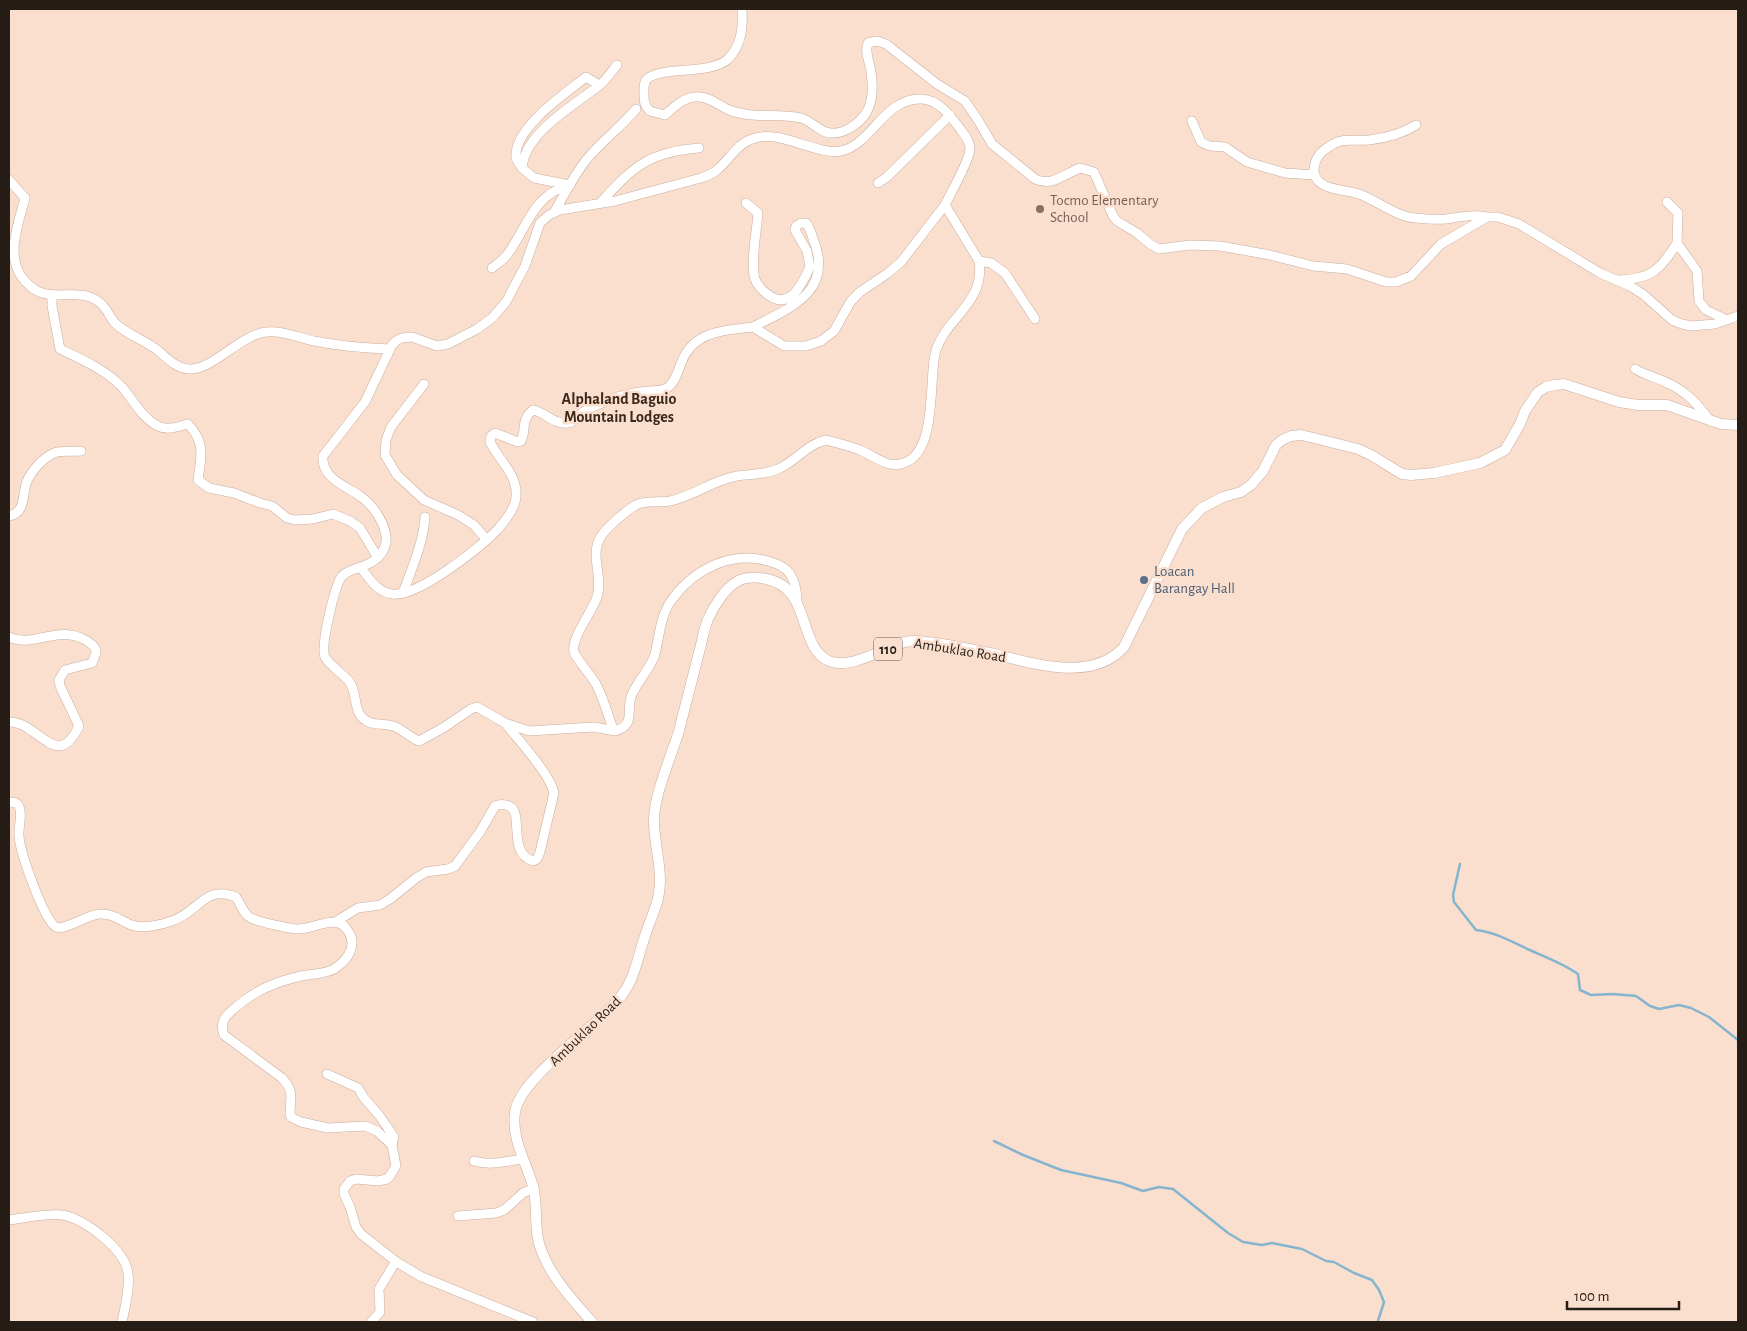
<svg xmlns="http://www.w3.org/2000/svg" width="1747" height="1331" viewBox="0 0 1747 1331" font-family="'Alegreya Sans',sans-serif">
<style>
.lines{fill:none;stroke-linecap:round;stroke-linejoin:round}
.stream{stroke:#85b5ce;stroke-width:2.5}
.minor-casing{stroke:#c8ad9e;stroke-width:10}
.major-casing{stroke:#c8ad9e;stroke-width:11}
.minor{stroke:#fff;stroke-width:9}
.major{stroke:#fff;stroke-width:10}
.education-dot{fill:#8d6e63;stroke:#fbdfce;stroke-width:2}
.service-dot{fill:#5c6f8a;stroke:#fbdfce;stroke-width:2}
.labels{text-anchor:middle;stroke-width:5;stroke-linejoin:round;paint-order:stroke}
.shield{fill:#fbdfce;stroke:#67574e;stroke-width:1}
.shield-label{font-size:14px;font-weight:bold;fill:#271d17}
.education-label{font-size:15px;fill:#785e54;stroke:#fbdfce;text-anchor:start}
.service-label{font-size:15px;fill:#4e5e75;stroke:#fbdfce;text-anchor:start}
.street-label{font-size:15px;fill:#271d17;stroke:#fbdfce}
.neighbourhood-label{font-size:16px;font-weight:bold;fill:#3c281b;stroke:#fbdfce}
</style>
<rect width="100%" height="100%" fill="#fbdfce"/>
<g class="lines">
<!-- stream -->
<path class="stream" d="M1460,864l-7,31 1,7 22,28c20,2 38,13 56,21 16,7 32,13 46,23l2,16 11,5 22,-1 23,2 14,10 9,3 20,-4 12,3 18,9 29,23
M994,1141l29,14 38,15 60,13 22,8 16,-4 14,2 55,44 15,9 19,3 10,-2 30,6 24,12 8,1 20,11 18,7 7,10 5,12 -6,19 1,1"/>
<defs>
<path id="minor" d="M742,9c1,18 0,36 -14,50 -17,16 -67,7 -81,20 -4,4 -3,9 -3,14 0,8 0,12 6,18l15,4c8,-7 18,-17 29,-18 13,-2 24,8 35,13 23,9 48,3 72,8 11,3 19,15 30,15 13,1 28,-9 35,-20 7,-11 7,-28 5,-41 -1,-10 -7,-20 -3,-29l9,-2 9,3 51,40 28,17 13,19 14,24 43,35c17,8 29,-5 45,-11l14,4 19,44 4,5 20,12 13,11 9,5 31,-4 30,1 50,9 43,11 34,3 39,13h10l15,-6 30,-32 46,-27h11l21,7 81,49 30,13 14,9 28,25 10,4 9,2 24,-2 23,-8
M1192,121l9,21 9,4 15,1 22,15 38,11 30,2
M1416,125c-14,9 -30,13 -47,15 -22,2 -26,-5 -46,11 -5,4 -8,10 -9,17 -2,23 31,21 45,26 19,7 36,22 56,24 10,1 21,2 31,1 14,-2 27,-5 41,-2
M522,168c-2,-3 -5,-7 -6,-10 -3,-30 50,-65 70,-81l13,8
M9,180l16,18c-6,23 -19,56 -4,78 24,35 53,7 78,26 8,5 10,15 16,21 10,10 26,16 38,24 11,7 21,21 35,22 24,2 52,-34 78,-37 16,-2 33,6 48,9 25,5 50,7 75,8
M878,183l9,-6 63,-62
M570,185l-36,-7 -12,-10c3,-37 54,-63 80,-85 5,-5 10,-12 15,-18
M1667,202l11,11 -1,30 20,28 2,30 7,9 21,10
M600,203c33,-36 48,-51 99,-55
M746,203l12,10c-1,16 -8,52 -3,66 2,6 7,11 12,15 23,18 35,-10 43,-27l-3,-16 -12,-21 1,-4 5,-3h5c5,6 6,14 9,21 17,49 -27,65 -62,83l31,19h22l15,-5 13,-10 17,-30 9,-9 28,-19 13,-11 44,-57 34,56c7,43 -36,58 -44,93 -6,27 2,98 -31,109 -16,6 -28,-6 -42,-12 -11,-5 -24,-8 -36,-11 -19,4 -31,22 -48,29 -14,6 -26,5 -41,7 -24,4 -43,20 -67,25 -11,2 -24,-1 -34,4 -9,5 -28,21 -34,30 -14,19 2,41 -5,62 -5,15 -26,41 -23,55 2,7 19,25 23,34 7,14 11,29 16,43l2,2c21,-7 11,-18 16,-34 5,-15 21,-30 24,-43 5,-20 5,-40 19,-57 22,-29 58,-46 94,-36 7,2 18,6 22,13 6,9 7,19 7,29
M554,213c10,-18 20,-38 33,-54 15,-18 34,-32 49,-50
M979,261l12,2 14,10 30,46
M492,268c5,-4 11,-8 15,-13 19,-25 26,-60 60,-69
M1618,280c34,-1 42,-10 59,-37
M52,295v11l8,43c21,10 46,21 62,38 12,14 20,31 36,39 10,5 21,0 30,-2 18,19 13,33 10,56l11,8 25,5 26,10 12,3 15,12 8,2 18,-1 20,-5 17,7 10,7 18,30
M1635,369c10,6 20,8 30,13 20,8 33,22 45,39
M424,384l-33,43 -5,13 -1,15 12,20 27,25 34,15 16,10 12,14
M9,516c17,-3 13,-22 18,-35 5,-11 16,-23 27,-28 7,-3 19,-1 27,-2
M361,568c9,11 16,24 31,26 25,4 89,-47 106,-65 7,-8 18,-22 18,-33 2,-21 -18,-37 -26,-54l1,-6 4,-3 23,9 3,-1c6,-11 -1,-21 12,-31 12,2 21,15 35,13 7,-1 10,-7 15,-11 8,-5 19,-9 28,-13 12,-4 25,-7 38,-8 6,0 12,0 18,-3 9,-6 11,-18 15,-27 12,-30 43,-31 71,-34
M403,593c9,-25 20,-49 22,-76
M9,637c25,12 49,-14 78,4 5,4 9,5 9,12l-4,10 -27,7 -6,10 1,6 19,40c-22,47 -41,-5 -70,-4
M615,731l-21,-4 -65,4 -24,-8 -28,-16 -6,2 -28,19 -24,13c-8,-3 -15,-10 -23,-14 -13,-6 -28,2 -37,-14 -5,-10 -3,-23 -10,-32 -7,-8 -19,-15 -24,-24 -5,-11 10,-72 17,-81 11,-10 27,-7 39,-22 4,-6 6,-11 5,-18 -2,-15 -14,-32 -26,-40 -14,-10 -39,-18 -37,-40l42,-54 27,-57 4,-4 6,-3 10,-1 25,9 11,-2 29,-15 15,-11 14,-16 19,-36 15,-43 9,-8 11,-5 55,-9 86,-23c6,-2 12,-4 17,-9 11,-9 19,-25 34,-30 27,-11 65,17 89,12 32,-7 43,-54 81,-52 16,1 27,15 36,27 5,7 12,14 12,23 -1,13 -19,43 -25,56
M9,802c4,0 8,0 10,4 4,9 -1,21 0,30 1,16 25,85 37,91 8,4 31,-12 43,-13 13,-1 21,6 32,11 12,4 30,0 41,-4 27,-9 33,-37 64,-24 5,7 7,17 15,21 8,4 36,10 45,11 18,1 41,-17 52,2 5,7 5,14 2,21 -3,7 -10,13 -16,17 -8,5 -24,5 -33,7 -26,6 -45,14 -65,31 -10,8 -17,14 -12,28l58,43c13,15 8,17 8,36l1,3 10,5 27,6 37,-2 12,5 15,14 4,21 -6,10 -3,3 -9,2 -22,-2 -6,2 -6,8v5l6,13 6,20 5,7 37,29 24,14 111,45
M335,922l23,-14 22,-3 10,-6 26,-21 10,-6 22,-3 7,-3 25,-34 15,-26c4,-2 6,-2 11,-1 21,4 -1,47 27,56l4,-2 3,-7 14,-59c-4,-19 -35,-52 -48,-69
M327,1074l31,14 6,10 15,17 15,22 -2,8
M474,1161c17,5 33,0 49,-2
M458,1216l38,-3 8,-3 19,-17 11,-5
M9,1220c14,-2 41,-7 53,-5 23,3 63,35 66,58 2,16 -3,34 -6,49
M371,1322l9,-10 -1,-23 17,-28"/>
<path id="major" d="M592,1322c-20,-23 -45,-49 -53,-79 -5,-17 -1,-38 -6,-57 -7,-24 -22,-48 -18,-74 5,-35 84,-86 107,-117 13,-17 16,-39 23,-59 4,-14 12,-28 14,-43 4,-25 -6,-51 -5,-76 2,-27 17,-60 25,-86 6,-25 13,-50 19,-75 4,-12 5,-25 10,-37 6,-13 18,-33 32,-39 7,-3 18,-3 26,-1 46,8 31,68 63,82 21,9 52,-12 73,-18 7,-3 17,-2 25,-1 21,2 42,7 63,11 40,9 101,31 134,-6l58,-118 20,-21 21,-11 18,-5 10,-7 12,-14 13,-26 6,-5 9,-4 10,-1 13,3 44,11 13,6 31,19 9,1 23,-2 46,-10 25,-13 15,-26 5,-13 13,-19 8,-5 9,-2 9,-1 55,18 19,3h29l54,19 17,1"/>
</defs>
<!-- minor casing -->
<use href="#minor" class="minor-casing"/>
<!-- major casing -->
<use href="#major" class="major-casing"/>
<!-- minor -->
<use href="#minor" class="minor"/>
<!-- major -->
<use href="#major" class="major"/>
</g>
<!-- markers -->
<circle class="education-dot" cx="1040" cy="209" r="5"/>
<circle class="service-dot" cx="1144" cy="580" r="5"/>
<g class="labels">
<!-- shield labels -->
<rect class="shield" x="874" y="637.5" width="28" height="23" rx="4"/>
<g class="shield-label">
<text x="888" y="654">110</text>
</g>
<!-- education labels -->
<g class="education-label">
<text x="1050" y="205">Tocmo Elementary<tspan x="1050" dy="17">School</tspan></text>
</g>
<!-- service labels -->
<g class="service-label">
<text x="1154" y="576">Loacan<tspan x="1154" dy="17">Barangay Hall</tspan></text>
</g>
<!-- street labels -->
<g class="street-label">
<text transform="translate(960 650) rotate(9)" y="5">Ambuklao Road</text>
<text transform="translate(585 1031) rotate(-44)" y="5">Ambuklao Road</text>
</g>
<!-- neighbourhood labels -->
<g class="neighbourhood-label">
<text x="619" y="404">Alphaland Baguio<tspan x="619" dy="18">Mountain Lodges</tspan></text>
</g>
</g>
<!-- border -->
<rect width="1747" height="1331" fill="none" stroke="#271d17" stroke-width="20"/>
<!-- scale -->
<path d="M1567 1301v8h112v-8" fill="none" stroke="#271d17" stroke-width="2.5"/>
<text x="1574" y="1301" font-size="15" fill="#271d17" stroke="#fbdfce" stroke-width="4" paint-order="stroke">100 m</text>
</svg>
